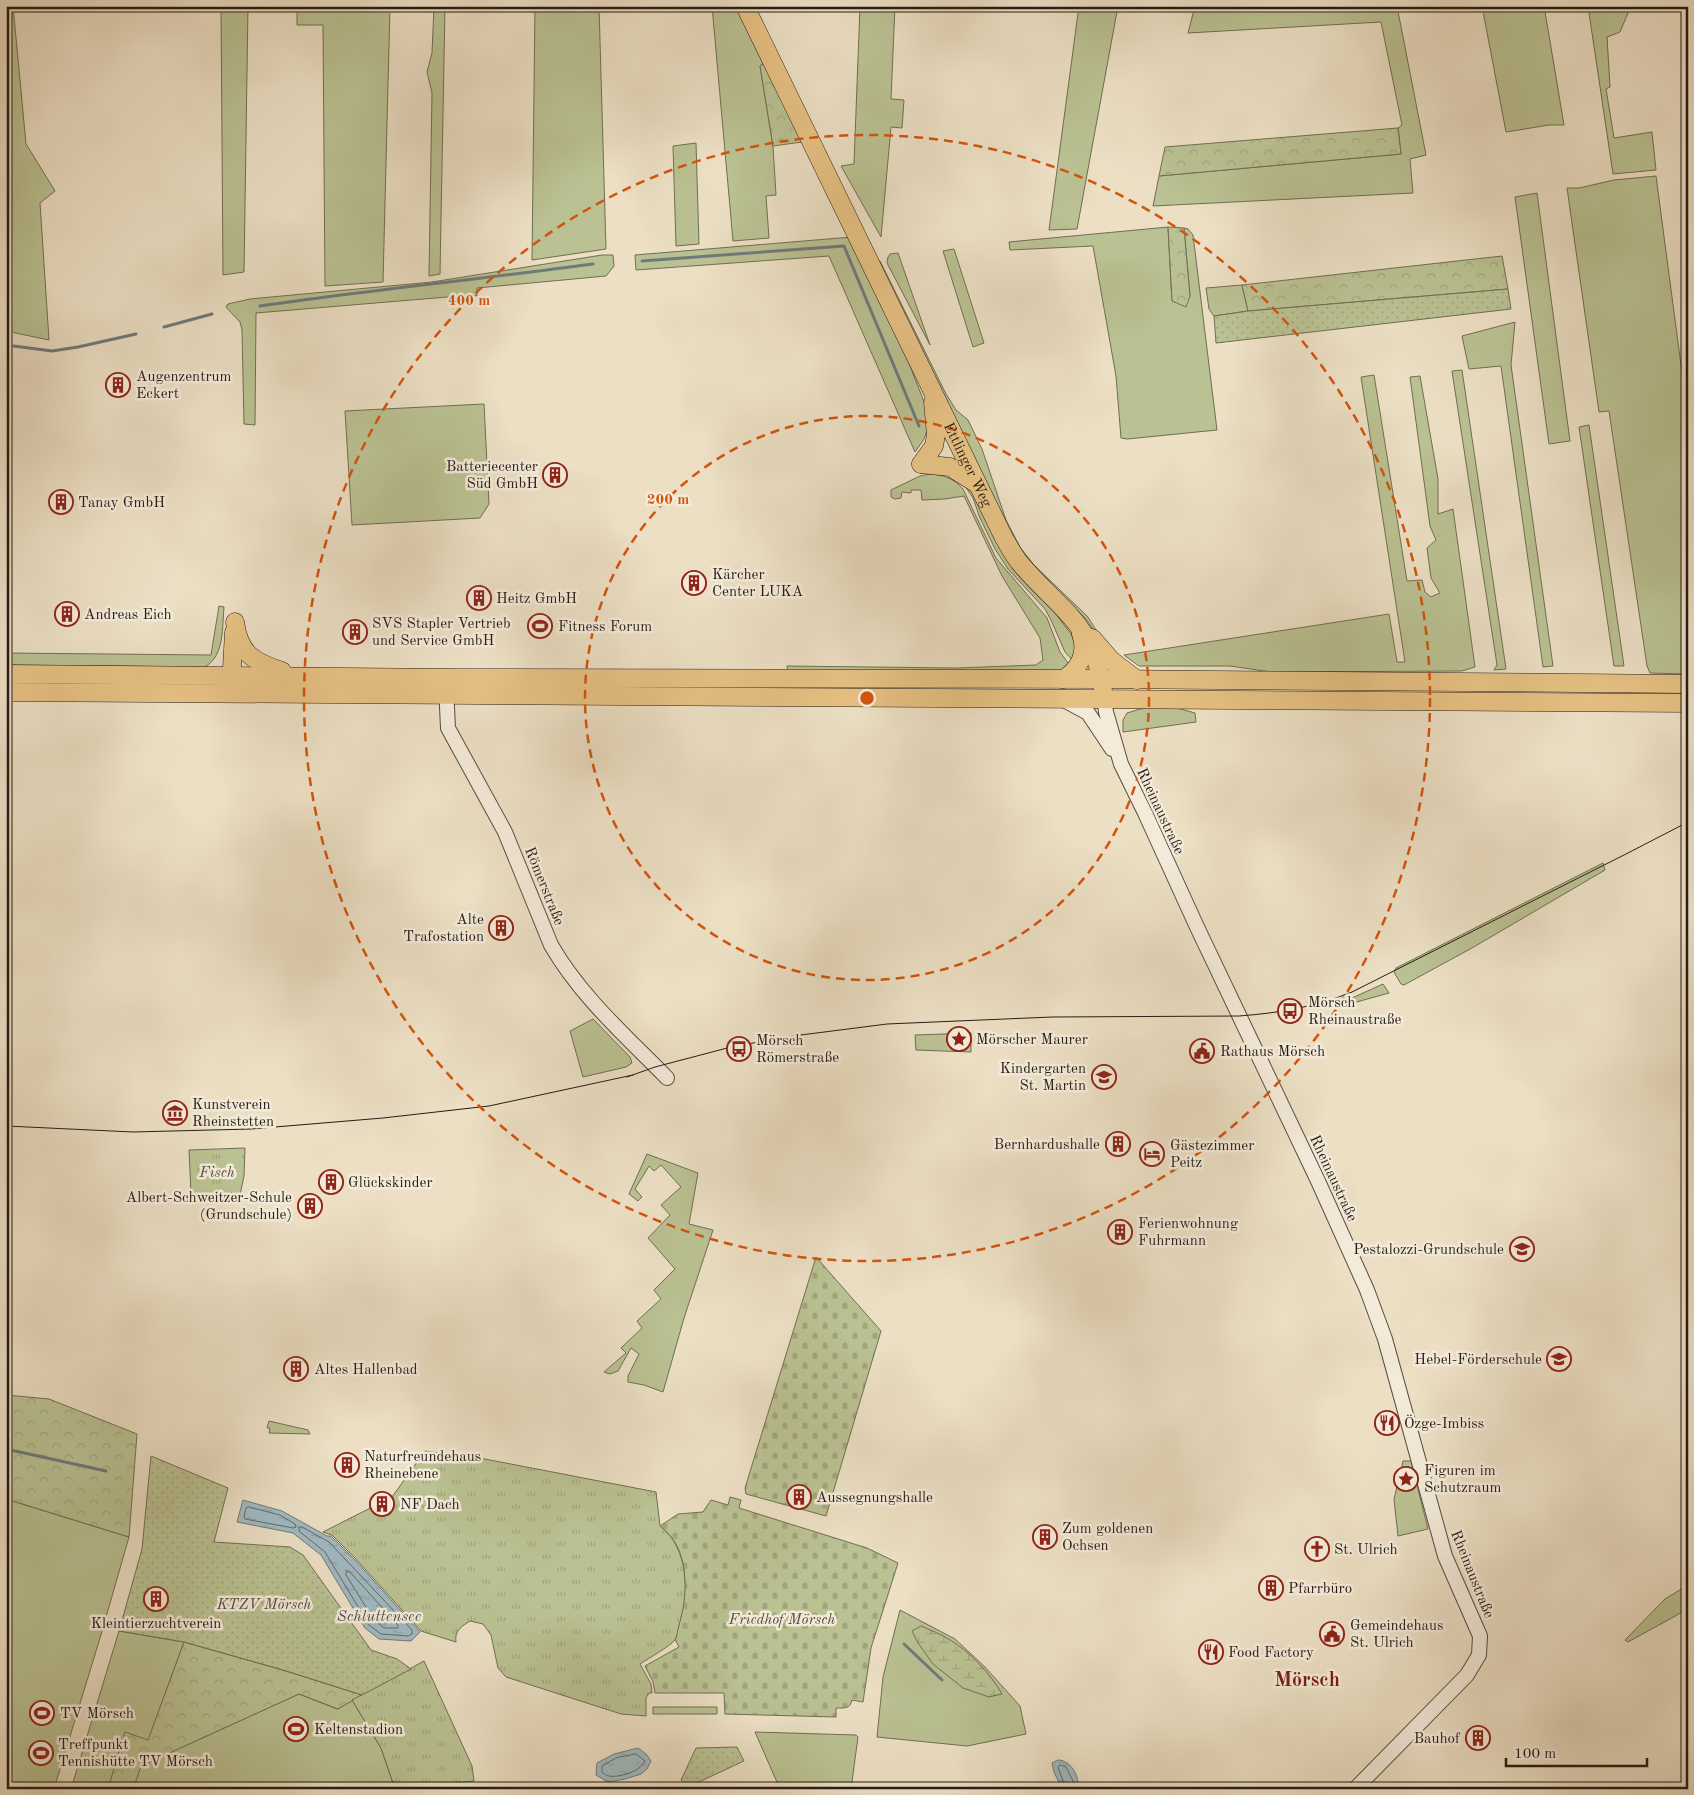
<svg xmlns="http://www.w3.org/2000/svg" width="1694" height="1795" viewBox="0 0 1694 1795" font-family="'Old Standard TT',serif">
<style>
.grass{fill:#bac192;stroke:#706e53}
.forest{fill:url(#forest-crowns);stroke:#706e53}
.wetland{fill:url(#wetland-marsh);stroke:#706e53}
.cemetery{fill:url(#cemetery-stones);stroke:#706e53}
.park{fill:url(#park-tufts);stroke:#706e53}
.garden{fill:url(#garden-dots);stroke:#706e53}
.water{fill:url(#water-ripples);stroke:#6f7a7b}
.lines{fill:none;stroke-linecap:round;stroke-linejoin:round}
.shore{stroke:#626a6a;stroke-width:1}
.stream{stroke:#6f7a7b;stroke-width:3}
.minor-casing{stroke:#574c40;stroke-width:16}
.major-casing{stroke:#251b14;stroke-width:19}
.minor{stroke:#f3ead9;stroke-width:14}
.major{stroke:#e6c082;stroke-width:18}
.tram{stroke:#251b14;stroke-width:1}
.ring{fill:none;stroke:#d4530d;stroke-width:2.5;stroke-dasharray:9 6}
.labels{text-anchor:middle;stroke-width:5;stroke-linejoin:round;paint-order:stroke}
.poi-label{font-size:15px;fill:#251b14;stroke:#f3ead9;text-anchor:start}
.street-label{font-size:15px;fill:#251b14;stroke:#f3ead9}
.park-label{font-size:15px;font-style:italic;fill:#524d3a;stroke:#f3ead9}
.water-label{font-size:16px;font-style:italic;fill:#505250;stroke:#f3ead9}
.district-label{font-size:20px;font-weight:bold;fill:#7a1f14;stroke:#f3ead9}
.centre{fill:#d4530d;stroke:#f3ead9;stroke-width:2.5}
.ring-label{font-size:15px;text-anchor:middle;font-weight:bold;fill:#d4530d;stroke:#f3ead9;stroke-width:5;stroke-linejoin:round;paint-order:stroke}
</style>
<defs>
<pattern id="forest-crowns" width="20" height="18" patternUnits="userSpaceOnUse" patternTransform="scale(1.25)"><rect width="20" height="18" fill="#bac192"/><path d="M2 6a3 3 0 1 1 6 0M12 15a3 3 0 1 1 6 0" fill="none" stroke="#a0a57d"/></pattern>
<pattern id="wetland-marsh" width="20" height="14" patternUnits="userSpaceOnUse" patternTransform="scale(1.25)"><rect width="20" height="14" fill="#bac192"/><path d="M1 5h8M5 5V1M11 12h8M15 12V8" fill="none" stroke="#a0a57d"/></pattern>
<pattern id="cemetery-stones" width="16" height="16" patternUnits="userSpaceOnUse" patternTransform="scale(1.25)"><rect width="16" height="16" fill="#bac192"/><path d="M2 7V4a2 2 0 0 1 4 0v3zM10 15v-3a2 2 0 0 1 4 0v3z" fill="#a0a57d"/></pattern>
<pattern id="park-tufts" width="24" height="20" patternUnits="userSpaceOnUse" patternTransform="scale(1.25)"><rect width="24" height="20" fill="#bac192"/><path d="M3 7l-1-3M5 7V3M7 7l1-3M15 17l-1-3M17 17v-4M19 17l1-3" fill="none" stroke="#a0a57d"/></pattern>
<pattern id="garden-dots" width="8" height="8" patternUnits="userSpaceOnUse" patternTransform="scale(1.25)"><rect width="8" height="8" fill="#bac192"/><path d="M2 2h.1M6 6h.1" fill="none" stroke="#a0a57d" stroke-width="1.8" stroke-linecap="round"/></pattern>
<pattern id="water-ripples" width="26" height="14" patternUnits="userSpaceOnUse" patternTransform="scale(1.25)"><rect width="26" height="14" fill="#a0b9c0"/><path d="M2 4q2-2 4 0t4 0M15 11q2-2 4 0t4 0" fill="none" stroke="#8a9ea4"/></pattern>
</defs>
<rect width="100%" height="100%" fill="#ecdfc4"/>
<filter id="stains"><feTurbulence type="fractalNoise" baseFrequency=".004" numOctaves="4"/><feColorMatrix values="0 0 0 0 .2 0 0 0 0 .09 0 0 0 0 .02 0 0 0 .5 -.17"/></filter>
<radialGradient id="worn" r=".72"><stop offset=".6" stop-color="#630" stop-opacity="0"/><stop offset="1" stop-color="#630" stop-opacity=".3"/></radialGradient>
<!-- grass -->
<path class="grass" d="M6,6h7l13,138 29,47 -15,12 9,137 -43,-9z
M221,6h27l-4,266 -21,3z
M297,6h93l-7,276 -58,4 -2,-261h-26z
M434,6h11l-5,268 -11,2 3,-183 -5,-21 5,-19z
M535,6h64l7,243 -74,11z
M712,6h25l29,56 -6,4 13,80 3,49 -10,1 3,42 -36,3z
M860,6h35l-4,93 13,1 -2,28 -11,-1 -10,110 -40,-71 13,-2z
M1079,6h39l-41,223 -28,1z
M1195,6h202l29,149 -16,4 3,34 -260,13 6,-30 242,-22 -3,-26 4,-3 -21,-103 -193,11z
M1482,6h62l20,119h-15l-43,7z
M1588,6h8l1,2 34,-2 -11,26 -13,5 3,50 -4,2 8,49 38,-6 4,38 -43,4z
M696,143l3,101 -23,2 -3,-100z
M1656,176l32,242v256l-38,-1 -3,-7 -38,-255 -10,1 -32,-224h12l35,-8z
M1537,193l33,248 -21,3 -34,-247z
M1168,227l4,74 18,-5 -6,-68 4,1 5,6 24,195 -90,9 -6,-1 -5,-62 -23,-130 -83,4 -1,-8z
M852,237l47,101 31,79 1,13 -5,3 -2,6 -9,13 -86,-196 -193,14 -1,-15z
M954,249l30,94 -11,4 -30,-96z
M898,253l32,92 -43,-82 1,-6 2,-3z
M602,255h11l1,11 -8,10 -129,12v8l-6,-1 -215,18 -1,112 -11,-1 -2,-94 -2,-8 -14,-15 2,-3 22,-5 182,-17z
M880,261l66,133 10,16 12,10 14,29 24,71 14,27 13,17 55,53 18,29 -1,1 -19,-28 -54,-53 -14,-18 -141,-286z
M1242,285l6,26 -34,5 -5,-7 -3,-21z
M1515,322l-4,43 42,301 -10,1 -42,-301 -32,3 -7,-33z
M1462,370l44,299 -12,1 3,-5 -45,-294z
M1374,375l33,206 15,-1 3,12 6,5 9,-4 -9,-15 -4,-30 9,-8 -6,-14 -20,-149 10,-1 18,103v35l15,-5 22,158 -13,4 -191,1 -41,-6h-91l-15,-11 265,-41 8,48h8l-44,-285z
M484,404l5,100 -9,14 -128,7 -7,-114z
M1589,425l35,241h-10l-35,-239z
M930,474c14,1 23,4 33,15l33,69 51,60 13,34 11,15 -4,4 -279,2 -1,-7 169,2 80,-3 7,-5 -3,-22 -38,-62 -38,-80 -19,3 -23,1 -1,-10h-10v3l-9,-1 -1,6 -6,1 -4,-2v-7l29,-14z
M957,474l15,18 70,104 29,38 4,10 -1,18 -9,-10 -14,-32 -6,-11 -37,-40 -13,-20 -15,-31 -7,-20z
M219,606l5,1c-2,20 1,48 -19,60l-199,-2v-12l205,2z
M1149,708h28l18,5 1,9 -73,10v-12l4,-7 13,-4z
M1603,863l2,7 -133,78 -68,37 -3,-1 -7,-12 2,-4z
M1383,984l6,9 -36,10 -1,-5z
M593,1019l37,38 2,6 -6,4 -43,10 -13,-46z
M971,1033v19l-55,-2 -1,-15z
M647,1154l51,19 -9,51 24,6 -29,88 -21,74 -19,-7 -16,-3v-6l11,-22 -8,-6 -13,23 -8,3 -6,-2 22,-19 -5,-5 21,-20 -5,-7 24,-22 -7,-9 21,-21 -27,-31 22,-23 -9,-10 20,-18 -20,-22 -7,6 -5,-5 -14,23 7,8 -4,4 -9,-7z
M269,1421l39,9 2,4 -41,-1 1,-5h-3z
M1403,1461h8l17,68 -30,7 -4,-37z
M6,1499l123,38 -29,101 -46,151h-48z
M1688,1585v24l-60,33 -3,-2 40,-41z
M900,1610l55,29 29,27 36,40 6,28 -59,12 -90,-9 6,-60z
M119,1631l65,11 -36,99 -23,-8 -17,56h-37z
M299,1694l38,15 15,-9 29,48 14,41h-262l7,-23z
M653,1707h64v7h-64z
M755,1732l101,3 2,2 -7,52h-71z"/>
<!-- forest -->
<path class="forest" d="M766,62l36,80 -29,4 -13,-80z
M1398,128l3,26 -242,22 6,-29z
M1168,227l16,1 6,68 -4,11 -14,-6z
M1502,256l6,33 -260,22 -6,-26z
M6,1395l43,4 88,35 -8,103 -123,-38z
M184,1642l99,28 79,25 -24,14 -39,-15 -158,72 -8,23h-25l17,-57 23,8z"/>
<!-- wetland -->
<path class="wetland" d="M921,1626c9,4 20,8 29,14 20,12 40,33 52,54l-13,3 -26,-9 -30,-24 -15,-21 -6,-12z"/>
<!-- cemetery -->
<path class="cemetery" d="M816,1257l65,74 -55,185 -80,-22 -1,-6z
M730,1497l11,3 -2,8 128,40 31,15 -27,85 -8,54 -11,-2c-2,9 -7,8 -16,8v9l-111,-3 -1,-21h-69l-2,-11 -8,-16 34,-19 -4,-8c11,-36 20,-87 -15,-113l18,-12 25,-2 8,-12 17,5z"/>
<!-- park -->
<path class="park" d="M245,1148l-1,28 -4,19 -49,-1 -2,-44z
M425,1451l60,8 171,33 4,34c29,22 29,67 19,99 -1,4 -2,11 -4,15 -6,7 -26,18 -35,24l11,20 1,9h-3l-3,5v18l-25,-2 -115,-37 -8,-9 -7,-33 -8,-11 -13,-3c-8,5 -16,10 -14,21l-35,-11 -66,-73 -23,-23 -9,-3 69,-35z
M424,1661l48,105 2,15 -66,8h-13l-14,-41 -29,-48z"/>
<!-- garden -->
<path class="garden" d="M1508,289l3,20 -295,34 -2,-27 34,-5z
M151,1456l77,32 -14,54 76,5 13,8 68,95 26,9 14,10 -49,26 -79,-25 -99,-28 -65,-11 23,-82z
M737,1747l7,14 -56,26 -7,-7 15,-32z"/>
<!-- water -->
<path class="water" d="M243,1500l39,11 45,25h4l23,23 66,73 -9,9 -32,-2 -14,-11 -44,-73 -28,-22 -56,-11z
M638,1748l8,6 5,7 -4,8 -6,5 -16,5 -17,3 -12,-7 1,-12 17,-9z
M1058,1760c12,0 21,15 20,26l-7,3h-9l-8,-17 -2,-9z"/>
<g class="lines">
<!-- shore -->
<path class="shore" d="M249,1507l31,8 15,9 1,3 -3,1 -48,-9 -1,-3 2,-8z
M302,1527l27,15 83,88v4l-4,2 -27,-2 -12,-9 -44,-73 -26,-21v-3z
M347,1571l3,1 48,53v3h-14l-10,-8 -28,-45z
M636,1754l9,7c-4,10 -26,17 -36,15 -2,0 -6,-3 -7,-4v-6l14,-8z
M1066,1789l-7,-19 -1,-3 2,-2 6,2 7,14 -2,8"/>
<!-- stream -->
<path class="stream" d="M642,261l202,-15 75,180
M260,306c110,-16 222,-27 333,-42
M164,327l48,-13
M6,345l46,6 26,-4 58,-13
M6,1449l100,22
M904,1644l38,36"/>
<defs>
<path id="minor" d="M446,686l2,42 57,104 46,113c30,52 75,91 116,133
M1104,699l2,13 15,52 24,49 52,114 121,254 49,109 18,49 60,217 35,80 -1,19 -12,20 -112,114
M1064,700l24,13 24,36"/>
<g id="major">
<path id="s1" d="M745,6l259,532c5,8 9,17 15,24 38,46 76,61 84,129"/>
<path d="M921,464l13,-18 2,-11 -3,-33"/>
<path d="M921,464l29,3 27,17"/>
<path d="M235,622c4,32 19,40 47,49"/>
<path d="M1092,638l19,22 26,20"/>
<path d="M6,674l454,4 642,1 586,5"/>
<path d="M1063,679c16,-9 25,-26 18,-45"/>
<path d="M231,686l3,-54"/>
<path d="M6,692l1682,11"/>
</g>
</defs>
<!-- minor casing -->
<use href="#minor" class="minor-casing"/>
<!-- major casing -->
<use href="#major" class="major-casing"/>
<!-- minor -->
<use href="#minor" class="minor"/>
<!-- major -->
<use href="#major" class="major"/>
<!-- tram -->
<path class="tram" d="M627,1077l28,-10 76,-20 62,-11 94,-12 165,-7 187,-1c40,-3 76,-9 113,-24l272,-137 64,-33
M6,1126l127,6 118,-3 132,-11 106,-12 144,-31"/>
</g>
<!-- distance rings -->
<g class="ring">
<circle cx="867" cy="698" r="282"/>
<circle cx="867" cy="698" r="563"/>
</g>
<!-- icons -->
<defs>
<symbol id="building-ring" viewBox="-11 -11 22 22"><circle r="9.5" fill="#f3ead9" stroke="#8f2418" stroke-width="1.5"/><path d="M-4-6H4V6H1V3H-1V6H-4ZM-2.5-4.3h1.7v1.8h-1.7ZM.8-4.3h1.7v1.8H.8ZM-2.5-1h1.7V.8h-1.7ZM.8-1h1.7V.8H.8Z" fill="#8f2418"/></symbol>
<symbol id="stadium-ring" viewBox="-11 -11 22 22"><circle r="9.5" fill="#f3ead9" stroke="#8f2418" stroke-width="1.5"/><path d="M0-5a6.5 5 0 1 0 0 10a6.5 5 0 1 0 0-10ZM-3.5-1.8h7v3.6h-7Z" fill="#8f2418"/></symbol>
<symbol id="bus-ring" viewBox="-11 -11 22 22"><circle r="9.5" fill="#f3ead9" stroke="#8f2418" stroke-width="1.5"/><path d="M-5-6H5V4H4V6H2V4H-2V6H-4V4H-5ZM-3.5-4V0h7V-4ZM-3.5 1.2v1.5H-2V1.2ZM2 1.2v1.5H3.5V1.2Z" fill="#8f2418"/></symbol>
<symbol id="sight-ring" viewBox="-11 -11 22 22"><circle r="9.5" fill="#f3ead9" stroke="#8f2418" stroke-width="1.5"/><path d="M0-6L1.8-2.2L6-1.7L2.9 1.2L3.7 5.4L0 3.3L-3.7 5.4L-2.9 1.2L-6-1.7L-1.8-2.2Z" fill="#8f2418"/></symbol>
<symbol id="civic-ring" viewBox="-11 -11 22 22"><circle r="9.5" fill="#f3ead9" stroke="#8f2418" stroke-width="1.5"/><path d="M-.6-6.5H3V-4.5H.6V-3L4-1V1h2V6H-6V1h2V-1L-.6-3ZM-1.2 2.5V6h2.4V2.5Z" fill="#8f2418"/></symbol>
<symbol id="school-ring" viewBox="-11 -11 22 22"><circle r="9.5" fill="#f3ead9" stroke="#8f2418" stroke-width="1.5"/><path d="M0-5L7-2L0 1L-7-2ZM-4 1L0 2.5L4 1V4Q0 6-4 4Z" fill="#8f2418"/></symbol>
<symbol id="museum-ring" viewBox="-11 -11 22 22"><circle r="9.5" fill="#f3ead9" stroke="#8f2418" stroke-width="1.5"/><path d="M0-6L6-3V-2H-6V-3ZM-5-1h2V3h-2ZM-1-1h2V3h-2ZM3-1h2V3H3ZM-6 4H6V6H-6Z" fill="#8f2418"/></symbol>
<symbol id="hotel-ring" viewBox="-11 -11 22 22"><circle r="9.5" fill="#f3ead9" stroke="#8f2418" stroke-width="1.5"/><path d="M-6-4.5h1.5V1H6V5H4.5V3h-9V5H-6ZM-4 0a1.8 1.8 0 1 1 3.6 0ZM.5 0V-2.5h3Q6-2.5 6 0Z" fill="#8f2418"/></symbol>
<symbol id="restaurant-ring" viewBox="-11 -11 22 22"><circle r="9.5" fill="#f3ead9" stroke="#8f2418" stroke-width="1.5"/><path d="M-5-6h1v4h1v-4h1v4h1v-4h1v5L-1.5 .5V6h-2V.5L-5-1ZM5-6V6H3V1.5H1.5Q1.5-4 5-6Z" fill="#8f2418"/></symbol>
<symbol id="church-ring" viewBox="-11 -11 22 22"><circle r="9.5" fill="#f3ead9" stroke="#8f2418" stroke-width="1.5"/><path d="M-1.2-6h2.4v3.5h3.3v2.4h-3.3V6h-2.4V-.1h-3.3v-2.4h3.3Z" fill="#8f2418"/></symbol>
</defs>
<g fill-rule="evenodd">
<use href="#building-ring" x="104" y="371" width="28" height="28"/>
<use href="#building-ring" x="541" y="461" width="28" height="28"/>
<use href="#building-ring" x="47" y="488" width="28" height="28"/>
<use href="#building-ring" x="680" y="569" width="28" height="28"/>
<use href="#building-ring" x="465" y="584" width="28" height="28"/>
<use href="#building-ring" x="53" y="600" width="28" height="28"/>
<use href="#stadium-ring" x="526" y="612" width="28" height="28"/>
<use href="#building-ring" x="341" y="618" width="28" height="28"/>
<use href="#building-ring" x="487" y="914" width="28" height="28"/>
<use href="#bus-ring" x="1276" y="997" width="28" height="28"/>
<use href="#sight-ring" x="945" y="1025" width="28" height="28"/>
<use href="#bus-ring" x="725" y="1035" width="28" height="28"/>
<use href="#civic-ring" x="1188" y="1037" width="28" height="28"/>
<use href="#school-ring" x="1090" y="1063" width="28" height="28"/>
<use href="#museum-ring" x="161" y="1099" width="28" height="28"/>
<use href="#building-ring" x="1104" y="1130" width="28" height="28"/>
<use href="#hotel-ring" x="1138" y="1140" width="28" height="28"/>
<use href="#building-ring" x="317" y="1168" width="28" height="28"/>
<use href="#building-ring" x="296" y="1192" width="28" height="28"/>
<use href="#building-ring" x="1106" y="1218" width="28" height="28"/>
<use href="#school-ring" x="1508" y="1235" width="28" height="28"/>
<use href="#school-ring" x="1545" y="1345" width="28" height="28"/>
<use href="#building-ring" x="282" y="1355" width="28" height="28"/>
<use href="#restaurant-ring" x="1373" y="1409" width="28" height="28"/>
<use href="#building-ring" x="333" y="1451" width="28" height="28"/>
<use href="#sight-ring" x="1392" y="1465" width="28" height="28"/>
<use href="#building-ring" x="785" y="1483" width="28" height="28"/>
<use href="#building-ring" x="368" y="1490" width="28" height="28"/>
<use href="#building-ring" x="1031" y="1523" width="28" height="28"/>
<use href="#church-ring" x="1303" y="1535" width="28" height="28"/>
<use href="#building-ring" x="1257" y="1574" width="28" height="28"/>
<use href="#building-ring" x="142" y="1585" width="28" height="28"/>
<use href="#civic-ring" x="1318" y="1620" width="28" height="28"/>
<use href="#restaurant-ring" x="1197" y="1638" width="28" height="28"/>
<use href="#stadium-ring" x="28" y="1699" width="28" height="28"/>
<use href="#stadium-ring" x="282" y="1715" width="28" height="28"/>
<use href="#building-ring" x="1464" y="1724" width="28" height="28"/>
<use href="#stadium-ring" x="27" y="1739" width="28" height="28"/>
</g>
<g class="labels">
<!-- poi labels -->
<g class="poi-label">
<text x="136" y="381">Augenzentrum<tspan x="136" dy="17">Eckert</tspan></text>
<text x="538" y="471" text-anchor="end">Batteriecenter<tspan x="538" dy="17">Süd GmbH</tspan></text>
<text x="78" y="507">Tanay GmbH</text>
<text x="712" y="579">Kärcher<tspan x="712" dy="17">Center LUKA</tspan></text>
<text x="496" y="603">Heitz GmbH</text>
<text x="84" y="619">Andreas Eich</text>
<text x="372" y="628">SVS Stapler Vertrieb<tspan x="372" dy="17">und Service GmbH</tspan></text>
<text x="558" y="631">Fitness Forum</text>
<text x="484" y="924" text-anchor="end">Alte<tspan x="484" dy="17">Trafostation</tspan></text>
<text x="1308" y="1007">Mörsch<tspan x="1308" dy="17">Rheinaustraße</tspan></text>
<text x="976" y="1044">Mörscher Maurer</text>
<text x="756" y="1045">Mörsch<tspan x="756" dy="17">Römerstraße</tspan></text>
<text x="1220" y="1056">Rathaus Mörsch</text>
<text x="1086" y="1073" text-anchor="end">Kindergarten<tspan x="1086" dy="17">St. Martin</tspan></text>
<text x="192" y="1109">Kunstverein<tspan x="192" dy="17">Rheinstetten</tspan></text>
<text x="1100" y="1149" text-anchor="end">Bernhardushalle</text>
<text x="1170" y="1150">Gästezimmer<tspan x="1170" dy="17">Peitz</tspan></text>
<text x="348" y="1187">Glückskinder</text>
<text x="292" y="1202" text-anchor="end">Albert-Schweitzer-Schule<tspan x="292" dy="17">(Grundschule)</tspan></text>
<text x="1138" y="1228">Ferienwohnung<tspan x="1138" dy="17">Fuhrmann</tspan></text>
<text x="1504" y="1254" text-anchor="end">Pestalozzi-Grundschule</text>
<text x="1542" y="1364" text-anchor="end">Hebel-Förderschule</text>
<text x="314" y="1374">Altes Hallenbad</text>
<text x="1404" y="1428">Özge-Imbiss</text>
<text x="364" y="1461">Naturfreundehaus<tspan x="364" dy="17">Rheinebene</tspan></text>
<text x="1424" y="1475">Figuren im<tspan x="1424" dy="17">Schutzraum</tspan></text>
<text x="816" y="1502">Aussegnungshalle</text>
<text x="400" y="1509">NF Dach</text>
<text x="1062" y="1533">Zum goldenen<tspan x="1062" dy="17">Ochsen</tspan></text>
<text x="1334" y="1554">St. Ulrich</text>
<text x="1288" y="1593">Pfarrbüro</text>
<text x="156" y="1628" text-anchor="middle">Kleintierzuchtverein</text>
<text x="1350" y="1630">Gemeindehaus<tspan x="1350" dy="17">St. Ulrich</tspan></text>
<text x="1228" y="1657">Food Factory</text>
<text x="60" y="1718">TV Mörsch</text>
<text x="314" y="1734">Keltenstadion</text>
<text x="1460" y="1743" text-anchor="end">Bauhof</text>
<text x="58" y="1749">Treffpunkt<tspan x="58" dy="17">Tennishütte TV Mörsch</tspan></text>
</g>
<!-- street labels -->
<g class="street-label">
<text dy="5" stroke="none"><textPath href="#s1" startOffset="510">Ettlinger Weg</textPath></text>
<text transform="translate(1161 811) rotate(65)" y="5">Rheinaustraße</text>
<text transform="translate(545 886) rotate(68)" y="5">Römerstraße</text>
<text transform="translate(1334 1178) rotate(65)" y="5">Rheinaustraße</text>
<text transform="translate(1473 1574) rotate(68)" y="5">Rheinaustraße</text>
</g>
<!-- park labels -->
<g class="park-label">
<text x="217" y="1177">Fisch</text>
<text x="264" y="1609">KTZV Mörsch</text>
<text x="782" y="1624">Friedhof Mörsch</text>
</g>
<!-- water labels -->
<g class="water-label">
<text x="379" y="1621">Schluttensee</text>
</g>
<!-- district labels -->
<g class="district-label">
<text x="1307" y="1686">Mörsch</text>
</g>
</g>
<circle cx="867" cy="698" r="8" class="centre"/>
<g class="ring-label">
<text x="469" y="305">400 m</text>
<text x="668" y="504">200 m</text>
</g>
<!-- margin -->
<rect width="1694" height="1795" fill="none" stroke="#ecdfc4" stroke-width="25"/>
<rect x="8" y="8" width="1679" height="1780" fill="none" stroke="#251b14" stroke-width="2.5"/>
<rect x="12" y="12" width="1669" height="1770" fill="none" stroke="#251b14"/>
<!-- scale -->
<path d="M1506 1758v8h141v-8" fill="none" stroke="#251b14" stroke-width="2.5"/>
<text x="1514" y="1758" font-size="15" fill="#251b14" stroke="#f3ead9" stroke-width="4" paint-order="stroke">100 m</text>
<rect width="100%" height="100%" filter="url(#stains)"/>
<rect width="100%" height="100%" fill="url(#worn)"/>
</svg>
